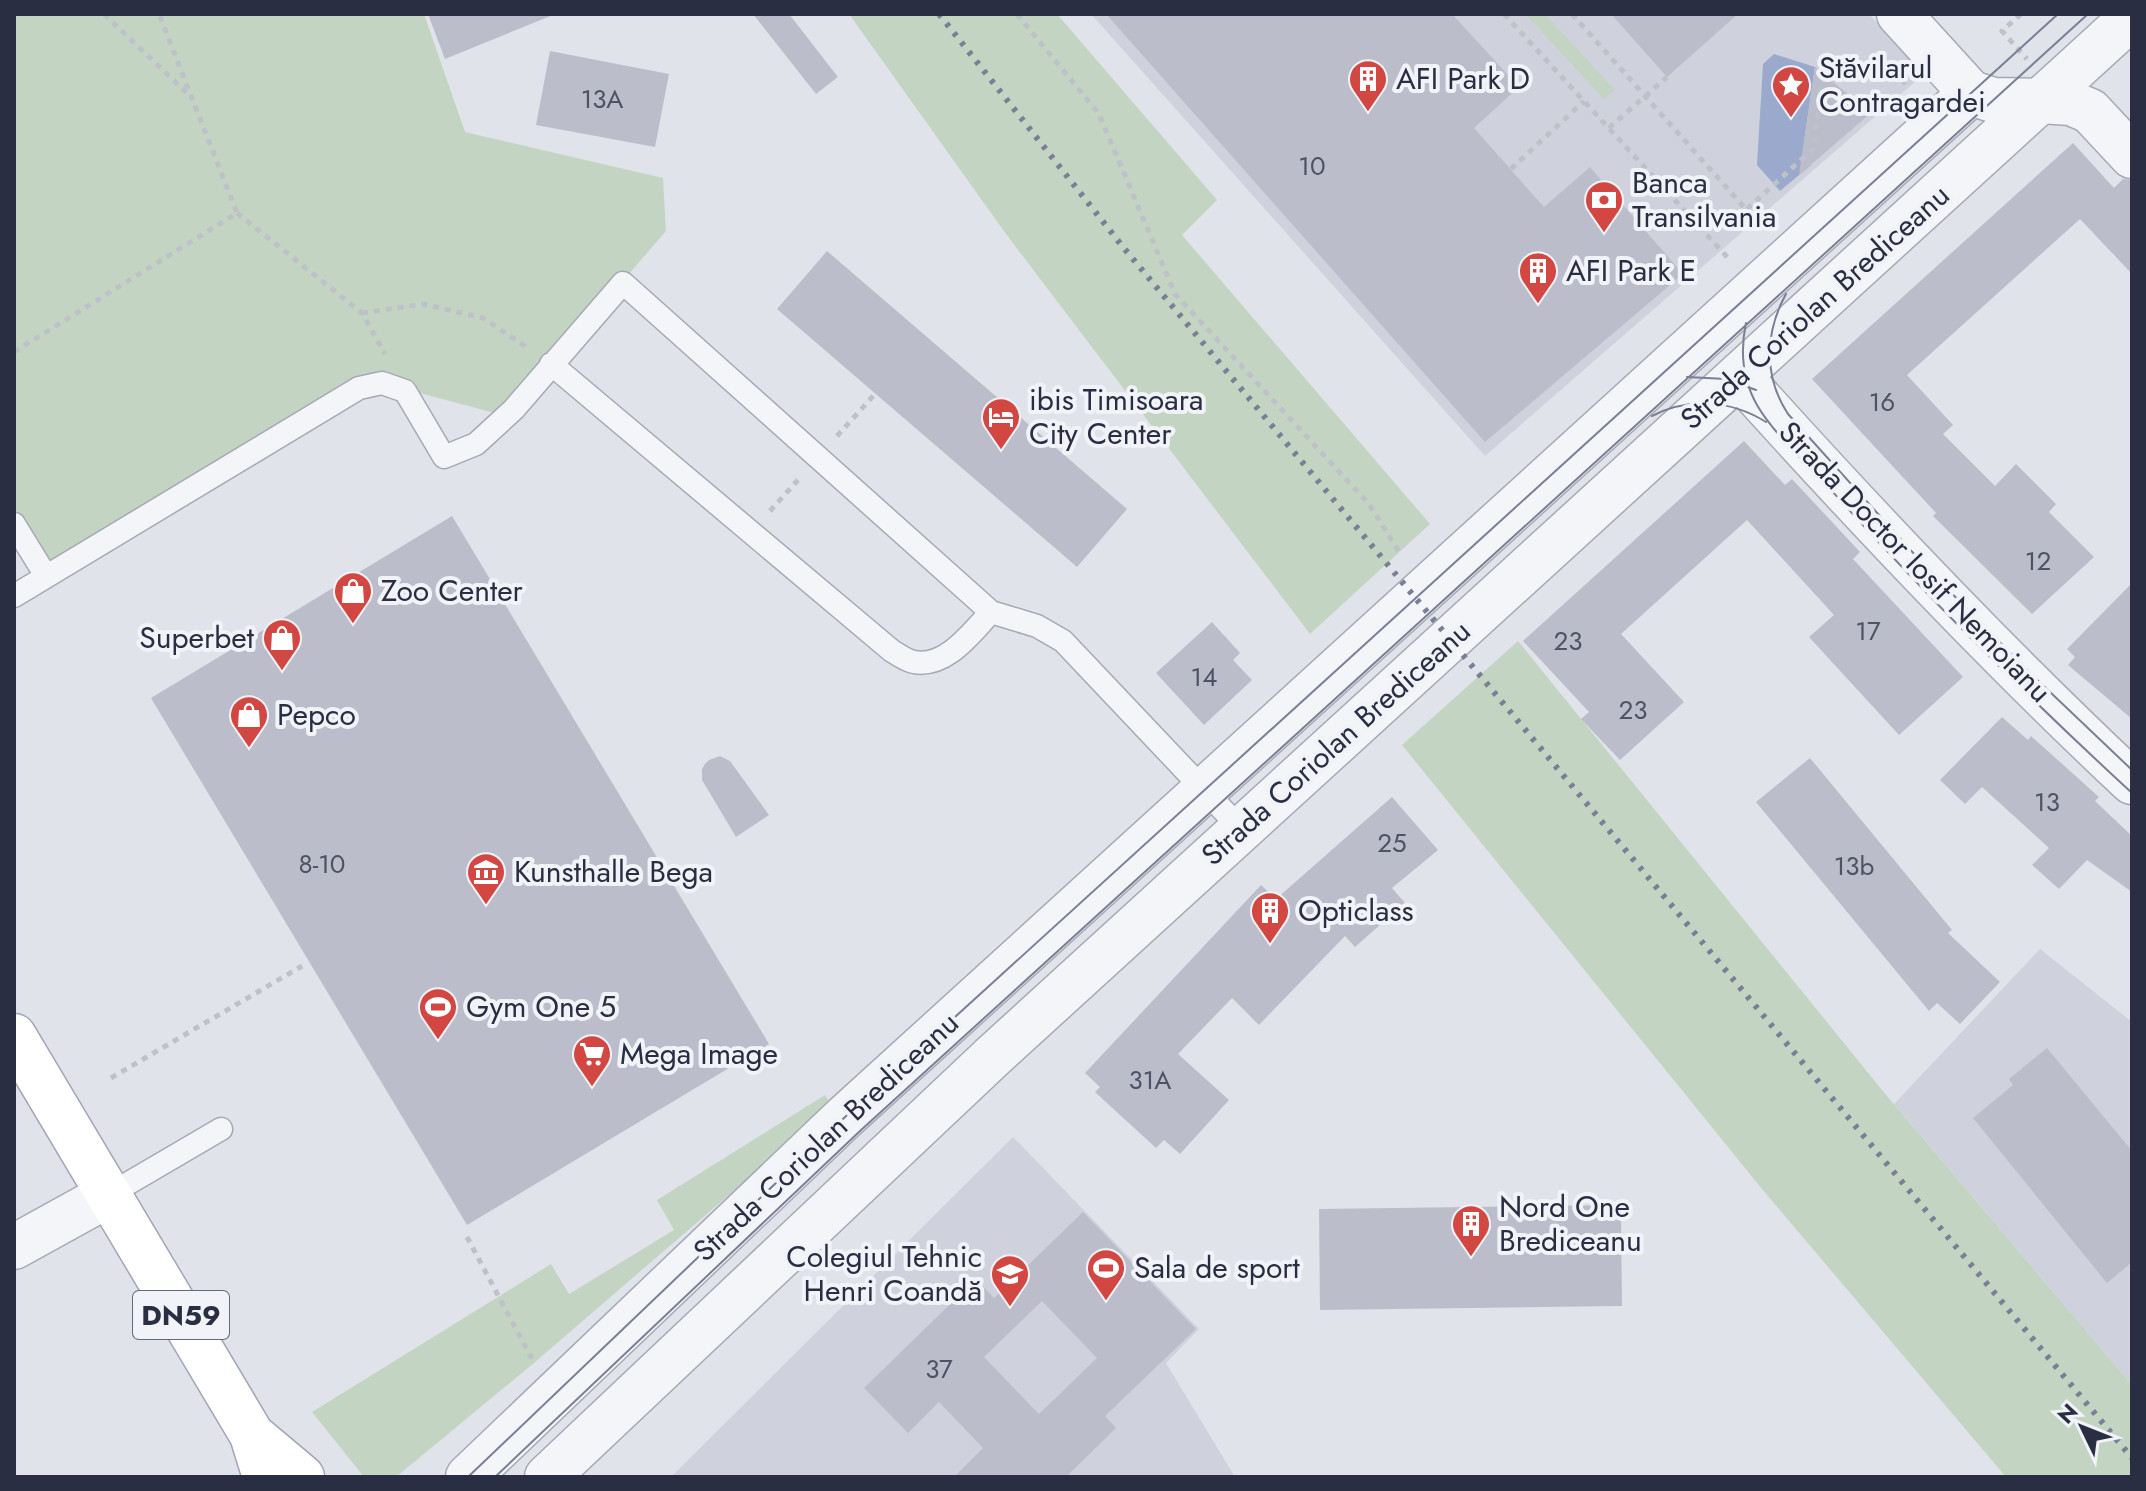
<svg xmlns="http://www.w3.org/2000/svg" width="2146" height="1491" viewBox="0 0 2146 1491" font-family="Jost,sans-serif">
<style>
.built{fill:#cfd2dc}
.green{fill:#c3d5c2}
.water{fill:#9baacc}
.building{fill:#bbbeca;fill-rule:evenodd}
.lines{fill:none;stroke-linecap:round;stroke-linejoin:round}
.service-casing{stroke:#a6a9b5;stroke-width:25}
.minor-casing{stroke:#a6a9b5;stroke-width:47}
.tertiary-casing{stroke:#a6a9b5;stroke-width:47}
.primary-casing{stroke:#a0a5b7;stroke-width:47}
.path{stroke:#bfc1c9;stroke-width:5;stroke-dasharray:6 6;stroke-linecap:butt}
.service{stroke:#f4f5f8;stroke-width:22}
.minor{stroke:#f4f5f8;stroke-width:44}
.tertiary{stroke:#f4f5f8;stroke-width:44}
.primary{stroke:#fff;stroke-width:44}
.tram{stroke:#7a7f95;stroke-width:2}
.rail{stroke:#7a7f95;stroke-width:6;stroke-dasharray:4 8;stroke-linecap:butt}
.labels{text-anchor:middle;stroke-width:8;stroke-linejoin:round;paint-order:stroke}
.number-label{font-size:26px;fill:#4e5265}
.shield{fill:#f1f3f8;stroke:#656979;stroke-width:2}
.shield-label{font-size:28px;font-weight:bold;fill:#292e43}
.poi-label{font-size:30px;fill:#292e43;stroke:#f1f3f8;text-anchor:start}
.street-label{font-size:30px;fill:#292e43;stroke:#f1f3f8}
</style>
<rect width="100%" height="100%" fill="#e1e3ea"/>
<!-- built -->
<path class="built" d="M1091,14h778l55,60 -439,382z
M2040,949l92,73v363l-238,-281z
M1013,1137l186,192 -33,34 69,114h-564z"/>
<!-- green -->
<path class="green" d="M14,14h410l41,118 198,46 3,53 -160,185 -124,-33 -328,189 -40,-65z
M849,14h208l160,186 -35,35 248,289 -120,110 -304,-400z
M1525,14h20l70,76 -11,9z
M1518,641l364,449 250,295v92h-126l-244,-288 -360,-444z
M825,1095l7,11 -298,257 -138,114h-32l-52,-65 239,-148 18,30 105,-64 -17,-30z"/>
<!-- water -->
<path class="water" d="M1774,54l41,13 -11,75 7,23 -31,26 -23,-26 6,-101z"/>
<!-- building -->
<path class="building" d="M428,14h124l1,1 -108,44z
M753,14h36l49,63 -22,17z
M1106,14h346l67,73 -45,41 70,79 46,-40 93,107 -198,168z
M1611,14h127l-71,63z
M550,51l119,23 -14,73 -119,-22z
M1815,67l56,46 -72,62z
M2073,143l41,45 9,-9 9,1v94l-52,-55 -173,156 46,50 -10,9 52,52 21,-22 40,40 -7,8 45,45 -62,57 -99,-98 3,-3 -124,-134z
M827,251l300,258 -50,58 -300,-258z
M1744,441l41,44 7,-6 68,73 -7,7 110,118 -64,58 -90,-98 25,-22 -87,-95 -126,114 63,68 -64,58 -39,-41 8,-7 -66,-71z
M452,516l317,528 -302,181 -316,-527z
M2132,583v136l-64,-54 7,-8 -8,-8z
M1212,622l28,31 -7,7 19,20 -48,45 -48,-52z
M2002,717l26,23 3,-4 68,61 -4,4 37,35v56l-45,-32 -28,29 -27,-24 17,-17 -67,-61 -17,17 -25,-24z
M720,756l10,5 39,54 -33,22 -34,-57v-11l3,-5 4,-4z
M1810,758l142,172 -4,3 52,49 -40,42 -23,-21 -8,8 -173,-209z
M1392,797l46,53 -46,38 13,15 -50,44 -10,-11 -86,89 -27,-27 -54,56 51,46 -49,54 -16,-14 -8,8 -61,-56 5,-5 -15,-14 176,-188 15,14z
M2047,1048l85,103v111l-25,21 -134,-165 40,-33 -4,-6z
M1621,1205l1,101 -302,4 -1,-101z
M1083,1212l113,117 -91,87 11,12 -50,49h-112l29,-29 -44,-46 -31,31 -44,-45 112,-109 18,19zM1042,1301l55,57 -58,56 -55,-57z"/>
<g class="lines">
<defs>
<path id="service" d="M551,364l341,287c7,4 15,10 22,11 32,6 57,-29 77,-50
M14,524l32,52
M14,596l345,-208 23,-5 23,8 39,66 32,-13 38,-35 109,-126 368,329 46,14 26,15 178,188
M110,1194l111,-65"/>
<path id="minor" d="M2040,101l31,2 19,8 42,45
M14,1247l96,-53
M468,1477l377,-360 1126,-1024"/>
<path id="tertiary" d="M1899,14l72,79 22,7 47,1
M1739,376c126,140 255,277 393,406
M547,1477l446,-421 1139,-1039"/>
<path id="primary" d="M14,1036l238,399 13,42
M252,1435l50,42"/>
</defs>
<!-- service casing -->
<use href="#service" class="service-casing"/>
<!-- minor casing -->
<use href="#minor" class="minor-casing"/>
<!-- tertiary casing -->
<use href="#tertiary" class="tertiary-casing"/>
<!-- primary casing -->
<use href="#primary" class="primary-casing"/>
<!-- path -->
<path class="path" d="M104,14l86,82
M1017,14l82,100 76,180 194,210 32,51
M1504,14l224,244
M1572,14l179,201
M2021,14l-19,17 25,28
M1609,128l58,-51
M1511,169l73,-68
M1747,209l66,-60 10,-75 13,-12 70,21
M237,213l125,100 23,41
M362,313l61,-9 60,14 46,31
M14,352l223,-139 -78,-199
M837,436l38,-42
M770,511l28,-31
M111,1078l191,-112
M467,1237l65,122"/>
<!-- service -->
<use href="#service" class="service"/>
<!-- minor -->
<use href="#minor" class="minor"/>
<!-- tertiary -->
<use href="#tertiary" class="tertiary"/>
<!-- primary -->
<use href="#primary" class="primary"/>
<!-- tram -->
<path class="tram" d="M1786,294c-21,38 -23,82 2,120l137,152 105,107 102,97
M1746,323c-6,28 -3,57 11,82 17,30 60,69 84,96 92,102 190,199 291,292
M1687,377l39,2 30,11
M1652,416c36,-19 79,-16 114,6
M468,1477l377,-360 1213,-1103
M495,1477l365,-346 1228,-1117"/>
<!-- rail -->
<path class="rail" d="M939,14l184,233 1009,1211"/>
</g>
<!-- icons -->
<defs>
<symbol id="building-pin" viewBox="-11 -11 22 30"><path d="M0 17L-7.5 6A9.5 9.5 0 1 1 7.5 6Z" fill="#d34742" stroke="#f1f3f8"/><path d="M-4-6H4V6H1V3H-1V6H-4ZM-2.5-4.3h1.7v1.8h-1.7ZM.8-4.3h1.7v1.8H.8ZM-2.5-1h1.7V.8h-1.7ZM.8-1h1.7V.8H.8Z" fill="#fff"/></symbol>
<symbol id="sight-pin" viewBox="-11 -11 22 30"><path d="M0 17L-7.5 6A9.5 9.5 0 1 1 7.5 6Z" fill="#d34742" stroke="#f1f3f8"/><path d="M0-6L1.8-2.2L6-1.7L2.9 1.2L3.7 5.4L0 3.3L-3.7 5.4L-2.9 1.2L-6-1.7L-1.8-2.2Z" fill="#fff"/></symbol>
<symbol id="bank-pin" viewBox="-11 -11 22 30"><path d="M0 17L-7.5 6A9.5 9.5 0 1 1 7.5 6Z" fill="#d34742" stroke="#f1f3f8"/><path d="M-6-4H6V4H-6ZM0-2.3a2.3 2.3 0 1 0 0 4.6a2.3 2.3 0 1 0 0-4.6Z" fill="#fff"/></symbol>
<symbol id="hotel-pin" viewBox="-11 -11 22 30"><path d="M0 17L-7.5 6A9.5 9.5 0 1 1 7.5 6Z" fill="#d34742" stroke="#f1f3f8"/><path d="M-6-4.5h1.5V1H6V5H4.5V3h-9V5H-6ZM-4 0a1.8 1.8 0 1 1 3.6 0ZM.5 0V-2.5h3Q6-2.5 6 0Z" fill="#fff"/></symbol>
<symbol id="shop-pin" viewBox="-11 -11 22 30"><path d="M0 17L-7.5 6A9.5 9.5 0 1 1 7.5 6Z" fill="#d34742" stroke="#f1f3f8"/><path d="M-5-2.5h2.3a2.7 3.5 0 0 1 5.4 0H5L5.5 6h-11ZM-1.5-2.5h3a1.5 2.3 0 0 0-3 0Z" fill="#fff"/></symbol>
<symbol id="museum-pin" viewBox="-11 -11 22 30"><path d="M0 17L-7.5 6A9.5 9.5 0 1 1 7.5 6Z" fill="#d34742" stroke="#f1f3f8"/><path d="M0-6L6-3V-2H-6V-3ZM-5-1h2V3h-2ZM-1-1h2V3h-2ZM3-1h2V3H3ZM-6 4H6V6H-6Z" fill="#fff"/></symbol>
<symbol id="stadium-pin" viewBox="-11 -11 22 30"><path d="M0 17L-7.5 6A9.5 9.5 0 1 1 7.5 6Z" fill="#d34742" stroke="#f1f3f8"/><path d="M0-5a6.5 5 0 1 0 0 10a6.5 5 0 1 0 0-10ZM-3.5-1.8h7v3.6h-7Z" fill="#fff"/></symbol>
<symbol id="supermarket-pin" viewBox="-11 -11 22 30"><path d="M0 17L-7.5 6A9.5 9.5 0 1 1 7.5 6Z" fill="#d34742" stroke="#f1f3f8"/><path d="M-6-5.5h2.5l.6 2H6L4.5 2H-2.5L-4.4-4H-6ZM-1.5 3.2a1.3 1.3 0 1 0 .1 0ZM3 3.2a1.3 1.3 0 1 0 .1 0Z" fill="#fff"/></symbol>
<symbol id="school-pin" viewBox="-11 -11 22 30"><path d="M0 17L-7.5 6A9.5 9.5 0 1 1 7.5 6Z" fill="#d34742" stroke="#f1f3f8"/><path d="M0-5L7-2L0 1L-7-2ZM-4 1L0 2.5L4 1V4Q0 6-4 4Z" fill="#fff"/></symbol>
</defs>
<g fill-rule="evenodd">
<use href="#building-pin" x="1346" y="57" width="44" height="60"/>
<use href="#sight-pin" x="1769" y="63" width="44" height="60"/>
<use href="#bank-pin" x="1582" y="178" width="44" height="60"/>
<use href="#building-pin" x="1516" y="249" width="44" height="60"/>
<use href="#hotel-pin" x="979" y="395" width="44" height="60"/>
<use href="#shop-pin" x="331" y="569" width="44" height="60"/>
<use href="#shop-pin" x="260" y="616" width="44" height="60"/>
<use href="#shop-pin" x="227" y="693" width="44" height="60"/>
<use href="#museum-pin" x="464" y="850" width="44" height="60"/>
<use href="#building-pin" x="1248" y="889" width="44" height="60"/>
<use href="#stadium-pin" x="416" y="985" width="44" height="60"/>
<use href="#supermarket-pin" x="570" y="1032" width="44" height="60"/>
<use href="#building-pin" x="1449" y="1202" width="44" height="60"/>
<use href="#stadium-pin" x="1084" y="1246" width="44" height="60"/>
<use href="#school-pin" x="988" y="1252" width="44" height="60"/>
</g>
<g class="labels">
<!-- number labels -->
<g class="number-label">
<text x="602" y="108">13A</text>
<text x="1312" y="175">10</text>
<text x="1882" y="411">16</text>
<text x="2038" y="570">12</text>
<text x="1868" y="640">17</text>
<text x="1568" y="650">23</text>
<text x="1204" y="686">14</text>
<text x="1633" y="719">23</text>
<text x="2047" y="811">13</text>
<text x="1392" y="852">25</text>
<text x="322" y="873">8-10</text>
<text x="1854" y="875">13b</text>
<text x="1150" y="1089">31A</text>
<text x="939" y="1378">37</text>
</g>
<!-- shield labels -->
<rect class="shield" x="133" y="1291" width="96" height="48" rx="6"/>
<g class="shield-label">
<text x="181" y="1325">DN59</text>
</g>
<!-- poi labels -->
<g class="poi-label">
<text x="1819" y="78">Stăvilarul<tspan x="1819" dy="34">Contragardei</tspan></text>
<text x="1396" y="89">AFI Park D</text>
<text x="1632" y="193">Banca<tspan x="1632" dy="34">Transilvania</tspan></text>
<text x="1566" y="281">AFI Park E</text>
<text x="1029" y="410">ibis Timisoara<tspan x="1029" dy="34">City Center</tspan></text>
<text x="381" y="601">Zoo Center</text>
<text x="254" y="648" text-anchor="end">Superbet</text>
<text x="277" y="725">Pepco</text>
<text x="514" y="882">Kunsthalle Bega</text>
<text x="1298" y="921">Opticlass</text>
<text x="466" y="1017">Gym One 5</text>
<text x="620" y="1064">Mega Image</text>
<text x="1499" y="1217">Nord One<tspan x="1499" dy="34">Brediceanu</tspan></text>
<text x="982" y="1267" text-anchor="end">Colegiul Tehnic<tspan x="982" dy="34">Henri Coandă</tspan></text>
<text x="1134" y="1278">Sala de sport</text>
</g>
<!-- street labels -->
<g class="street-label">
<text transform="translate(1815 307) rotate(-42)" y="10">Strada Coriolan Brediceanu</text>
<text transform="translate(1915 562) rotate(46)" y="10">Strada Doctor Iosif Nemoianu</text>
<text transform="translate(1336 743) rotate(-42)" y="10">Strada Coriolan Brediceanu</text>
<text transform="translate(826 1137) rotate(-43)" y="10">Strada Coriolan Brediceanu</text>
</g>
</g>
<!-- border -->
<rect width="2146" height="1491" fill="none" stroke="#292e43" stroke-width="32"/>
<!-- north arrow -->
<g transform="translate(2082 1427) rotate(313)" stroke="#f1f3f8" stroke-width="6" paint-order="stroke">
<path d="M0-6L14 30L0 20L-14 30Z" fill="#292e43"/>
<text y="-12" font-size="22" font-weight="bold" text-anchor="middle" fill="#292e43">N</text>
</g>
</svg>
